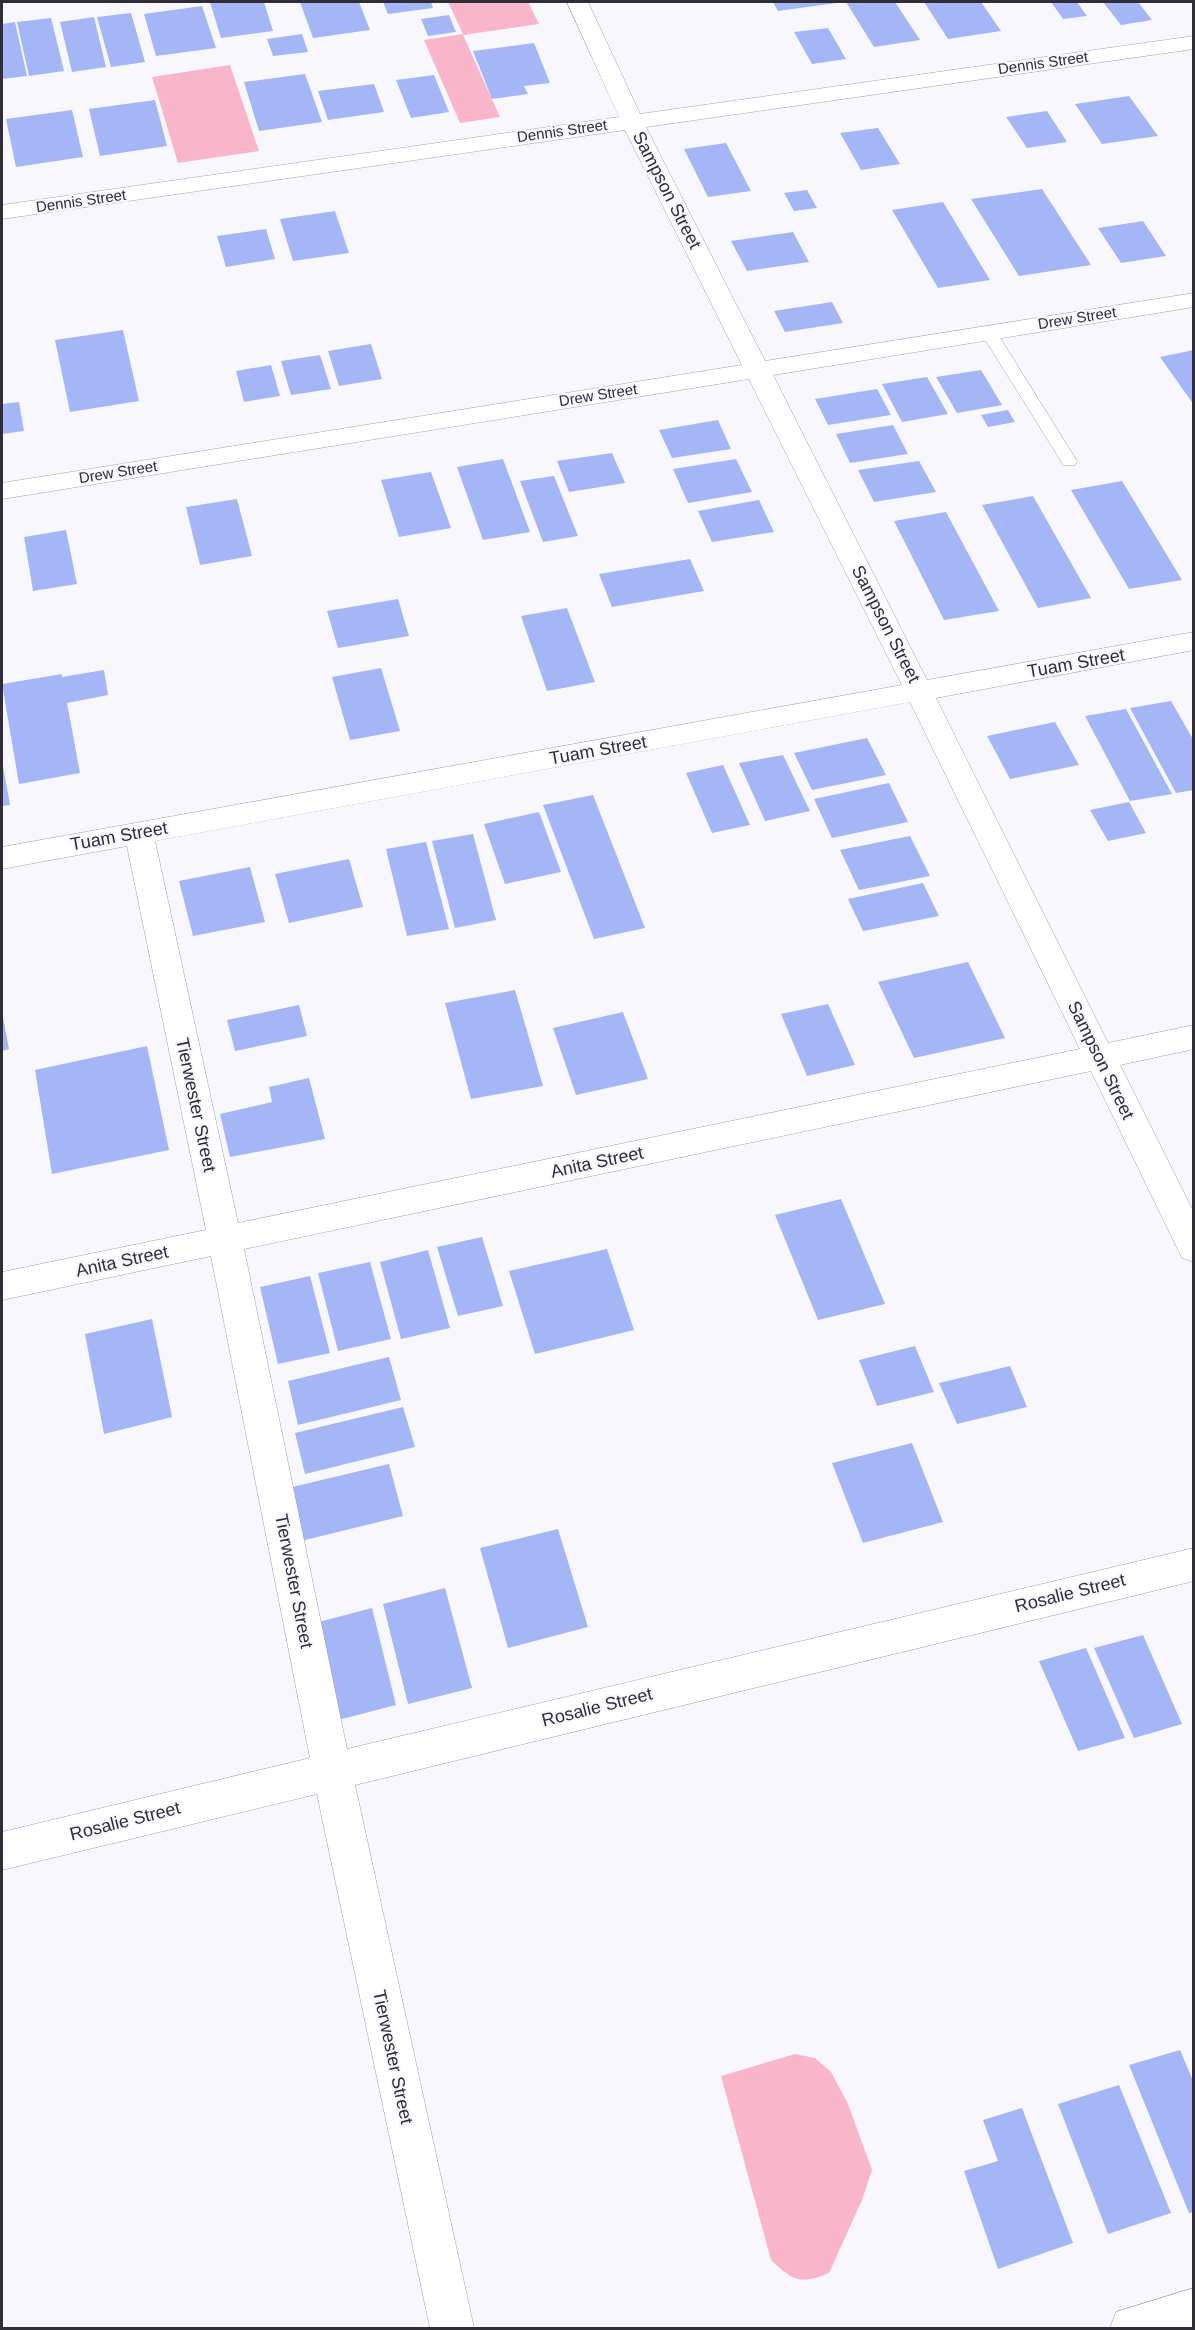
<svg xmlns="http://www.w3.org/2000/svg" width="1195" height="2330" viewBox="0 0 1195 2330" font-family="Arial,sans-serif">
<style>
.green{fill:#f9b5c9}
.building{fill:#a4b6f6}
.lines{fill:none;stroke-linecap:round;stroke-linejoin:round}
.lane-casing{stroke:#a499b8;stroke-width:1}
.street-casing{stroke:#a499b8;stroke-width:1}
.lane{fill:#fff;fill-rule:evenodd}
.street{fill:#fff;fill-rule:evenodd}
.labels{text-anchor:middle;stroke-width:4.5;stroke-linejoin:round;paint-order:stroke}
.far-street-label{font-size:15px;fill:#302c38;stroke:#f9f7fe}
.street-label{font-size:18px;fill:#302c38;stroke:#f9f7fe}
</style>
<rect width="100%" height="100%" fill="#f9f7fe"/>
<!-- green -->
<path class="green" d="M448,2h80l11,22 -76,11 37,82 -40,6 -36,-83 39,-6z
M230,65l29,86 -81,12 -26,-86z
M795,2054l20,4 16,14 17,32 24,66 -10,30 -33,73c-29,12 -36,8 -58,-13l-50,-184z"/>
<!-- building -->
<path class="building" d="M210,2h54l9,29 -52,7z
M300,2h59l11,28 -57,8z
M383,2h48l2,6 -45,6z
M773,2h64v1l-59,8z
M846,2h49l25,38 -46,7z
M924,2h57l20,29 -53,8z
M1051,2h26l10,14 -24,3z
M1103,2h35l14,18 -31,5z
M202,6l14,42 -60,8 -12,-42z
M131,13l14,49 -34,5 -14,-50z
M449,15l7,17 -28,4 -7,-17z
M94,17l12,50 -34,5 -12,-50z
M51,18l13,53 -35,5 -12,-54z
M15,22l12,54 -25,3v-55z
M828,28l18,31 -34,5 -18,-32z
M302,34l6,18 -35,4 -6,-17z
M534,43l16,40 -26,3 4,8 -36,5 -19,-48z
M305,74l17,48 -63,9 -15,-49z
M434,75l15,37 -38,6 -15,-38z
M374,84l10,28 -56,8 -10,-29z
M1129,96l29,40 -56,8 -27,-40z
M155,100l12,46 -67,10 -11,-47z
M72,110l11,47 -67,10 -10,-48z
M1047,111l20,31 -40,6 -21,-31z
M878,128l22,36 -39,6 -21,-37z
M726,143l25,48 -43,6 -24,-48z
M1042,189l49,76 -72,11 -48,-77z
M807,190l10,18 -23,3 -10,-18z
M943,202l47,78 -52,8 -46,-78z
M335,211l14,42 -56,8 -13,-42z
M1143,221l23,35 -45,7 -23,-35z
M266,229l9,30 -49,8 -9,-31z
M793,232l16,30 -62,9 -16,-30z
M832,302l11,21 -58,9 -11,-21z
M123,330l16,71 -69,11 -15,-72z
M371,344l11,35 -43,7 -11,-35z
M1194,350v55l-34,-48z
M320,355l11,34 -40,6 -10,-34z
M271,365l9,31 -36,6 -8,-31z
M981,370l21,35 -45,8 -21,-36z
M927,377l21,37 -46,8 -20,-38z
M877,389l14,26 -63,10 -13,-26z
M19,402l5,29 -22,3v-30z
M1008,410l7,12 -27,5 -7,-12z
M718,420l13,29 -59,9 -13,-28z
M893,425l15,29 -58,9 -14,-29z
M612,453l13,30 -56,9 -12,-31z
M503,459l27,73 -47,8 -26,-73z
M736,459l16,33 -64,11 -15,-34z
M919,461l17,31 -62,10 -16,-32z
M431,472l20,56 -52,9 -18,-57z
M554,476l24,60 -35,6 -23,-61z
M1122,481l60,99 -53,9 -58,-99z
M1033,496l58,102 -53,10 -56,-103z
M237,499l15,57 -52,9 -14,-58z
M759,500l15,32 -62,10 -14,-31z
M946,512l53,99 -55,9 -50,-99z
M66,530l11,54 -44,7 -9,-54z
M690,559l14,32 -92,16 -13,-33z
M398,599l11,37 -71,12 -11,-37z
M567,608l28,74 -48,9 -26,-75z
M381,668l19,63 -50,9 -18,-63z
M104,670l4,25 -41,8 13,70 -61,11 -17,-100 60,-10v3z
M1171,701l23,40v49l-18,3 -46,-85z
M1126,709l46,85 -42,7 -45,-85z
M1055,722l24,43 -69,14 -23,-43z
M867,738l19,37 -74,15 -18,-37z
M783,755l27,56 -45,10 -26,-58z
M2,760l8,45 -8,1z
M723,765l27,60 -38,8 -26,-60z
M889,783l19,39 -76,16 -18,-39z
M593,795l52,133 -51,11 -51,-134z
M1129,802l17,31 -38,8 -18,-31z
M539,812l22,60 -56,12 -21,-60z
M473,834l23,86 -41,8 -23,-87z
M910,836l20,40 -71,14 -19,-40z
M426,842l23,87 -42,7 -21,-87z
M349,859l14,48 -74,16 -14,-49z
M250,867l15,55 -72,14 -14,-55z
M923,883l16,33 -76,15 -15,-32z
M968,962l37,76 -91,20 -36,-76z
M515,990l28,96 -72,13 -26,-96z
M828,1004l27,61 -48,11 -26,-62z
M299,1005l8,31 -72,15 -8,-31z
M2,1012l7,37 -7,2z
M623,1012l25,67 -72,16 -23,-67z
M147,1046l22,104 -117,24 -17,-104z
M309,1078l16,61 -95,18 -10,-43 52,-12 -3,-15z
M841,1199l44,105 -67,16 -43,-105z
M482,1237l21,69 -45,10 -21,-69z
M607,1249l27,81 -99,24 -26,-83z
M428,1250l22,78 -49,11 -21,-77z
M370,1262l21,77 -53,12 -20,-78z
M310,1276l20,77 -52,11 -18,-77z
M152,1319l20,98 -68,17 -19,-100z
M915,1346l19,46 -57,14 -18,-46z
M389,1357l12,43 -103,25 -10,-44z
M1010,1366l17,41 -70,17 -18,-41z
M403,1407l12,40 -110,27 -10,-41z
M912,1443l31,79 -80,21 -31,-80z
M389,1464l14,52 -102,25 -13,-53z
M558,1529l30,98 -80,21 -28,-100z
M445,1588l27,100 -64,16 -25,-100z
M372,1608l24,97 -58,15 -23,-97z
M1143,1635l39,89 -48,14 -40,-90z
M1086,1648l39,90 -47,13 -39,-90z
M1180,2050l14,33v129l-5,1 -60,-148z
M1119,2085l52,128 -63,21 -50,-130z
M1022,2108l51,135 -75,26 -34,-98 34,-10 -15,-41z"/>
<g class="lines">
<defs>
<path id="lane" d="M989,328l8,5 80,128 -2,4h-12l-2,-4 -80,-128z"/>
<path id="street" d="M567,2h21l52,112 554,-78v13l-548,78 119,234 429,-68v14l-421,68 154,305 267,-48v18l-258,48 172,345 86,-18v24l-74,16 74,148v49l-12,-4 -91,-187 -847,178 103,500 847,-201v33l-839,204 119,543h-44l-113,-534 -315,76v-38l308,-74 -99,-502 -209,44v-28l204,-42 -79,-384 -125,23v-22l900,-162 -153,-306 -747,120v-16l740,-118 -117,-235 -623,89v-14l617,-88zM910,702l170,347 -842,174 -83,-382z
M1194,2288v40h-84l6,-16z"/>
</defs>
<!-- lane casing -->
<use href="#lane" class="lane-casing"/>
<!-- street casing -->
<use href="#street" class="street-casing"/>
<!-- lane -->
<use href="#lane" class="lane"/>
<!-- street -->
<use href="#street" class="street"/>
</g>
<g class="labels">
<!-- far-street labels -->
<g class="far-street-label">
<text transform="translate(1043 63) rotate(-8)" y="5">Dennis Street</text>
<text transform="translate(562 131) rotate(-8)" y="5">Dennis Street</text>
<text transform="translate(81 201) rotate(-8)" y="5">Dennis Street</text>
<text transform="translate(1077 318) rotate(-9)" y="5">Drew Street</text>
<text transform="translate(598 395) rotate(-9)" y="5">Drew Street</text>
<text transform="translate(118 472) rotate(-9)" y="5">Drew Street</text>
</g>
<!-- street labels -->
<g class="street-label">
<text transform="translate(667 190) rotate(63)" y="6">Sampson Street</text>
<text transform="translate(886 624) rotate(63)" y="6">Sampson Street</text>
<text transform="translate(1076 663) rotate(-10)" y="6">Tuam Street</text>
<text transform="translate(598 750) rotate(-10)" y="6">Tuam Street</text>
<text transform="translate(119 836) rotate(-10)" y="6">Tuam Street</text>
<text transform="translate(1101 1060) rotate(64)" y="6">Sampson Street</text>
<text transform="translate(196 1105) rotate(78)" y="6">Tierwester Street</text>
<text transform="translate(597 1162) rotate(-12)" y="6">Anita Street</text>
<text transform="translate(122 1261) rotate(-12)" y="6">Anita Street</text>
<text transform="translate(294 1581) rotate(79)" y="6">Tierwester Street</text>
<text transform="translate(1070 1593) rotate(-14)" y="6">Rosalie Street</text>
<text transform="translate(597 1707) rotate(-14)" y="6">Rosalie Street</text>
<text transform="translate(125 1821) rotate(-14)" y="6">Rosalie Street</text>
<text transform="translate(393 2057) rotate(78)" y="6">Tierwester Street</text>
</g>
</g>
<!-- border -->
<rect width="1195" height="2330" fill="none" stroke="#302c38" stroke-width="6"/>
</svg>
